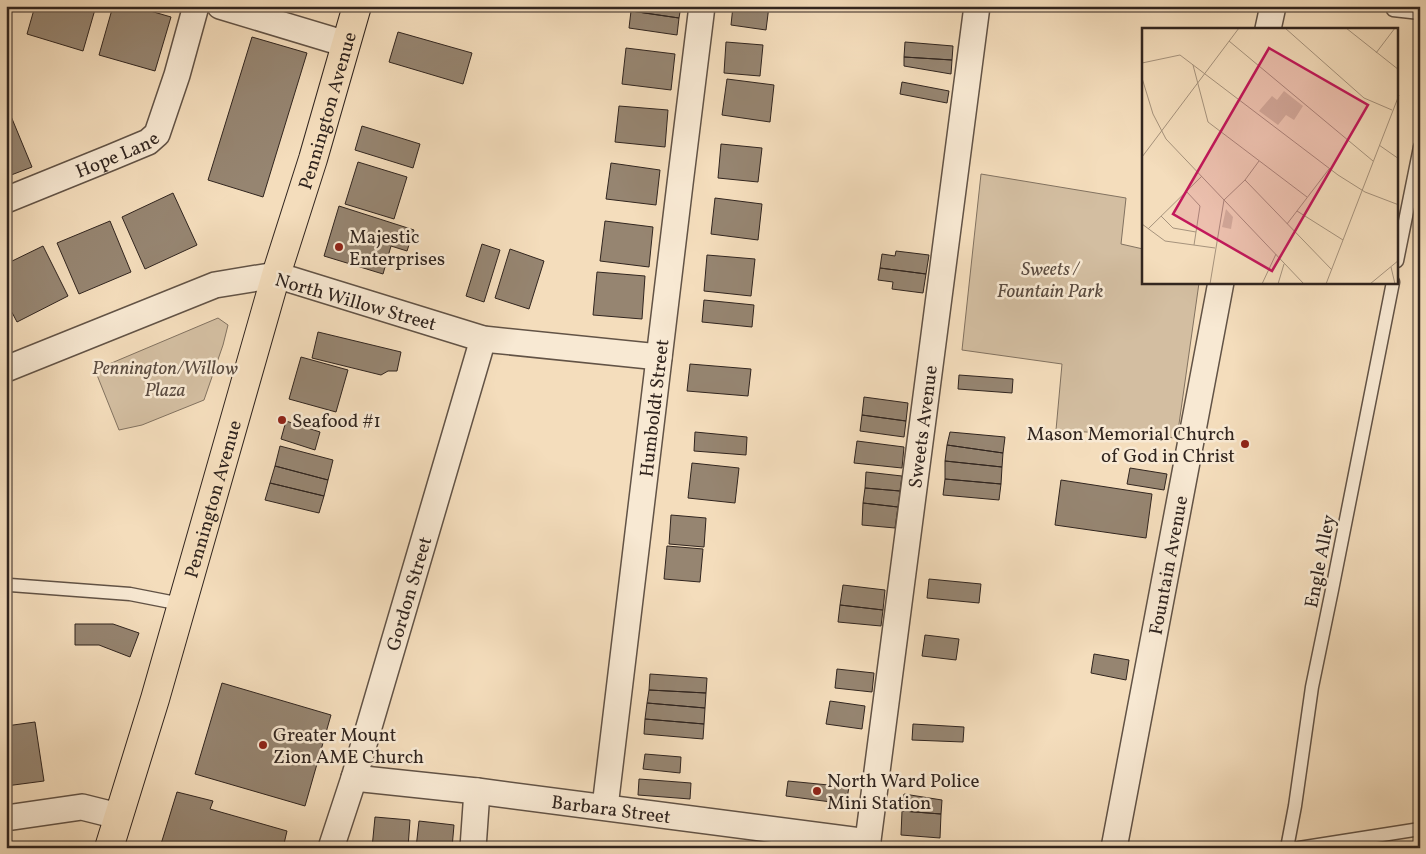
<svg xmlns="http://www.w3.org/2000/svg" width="1426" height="854" viewBox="0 0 1426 854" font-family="Vollkorn,serif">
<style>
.green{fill:#d3bea1;stroke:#827260}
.building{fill:#968571;stroke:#31251f}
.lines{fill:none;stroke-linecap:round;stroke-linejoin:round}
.service-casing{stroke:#625346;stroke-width:15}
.minor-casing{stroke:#625346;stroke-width:28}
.primary-casing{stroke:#31251f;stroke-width:30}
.service{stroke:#f8e9d3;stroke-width:12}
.minor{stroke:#f8e9d3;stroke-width:25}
.primary{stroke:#f4ddbc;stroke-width:28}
.poi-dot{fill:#8f2418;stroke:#f8e9d3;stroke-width:2}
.labels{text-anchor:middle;stroke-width:5;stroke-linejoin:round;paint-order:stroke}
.street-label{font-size:19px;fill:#31251f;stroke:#f8e9d3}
.poi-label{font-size:19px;fill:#31251f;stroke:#f8e9d3;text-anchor:start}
.park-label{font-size:19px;font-style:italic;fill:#5a4b40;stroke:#f8e9d3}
.inset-road{fill:none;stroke:#a6937d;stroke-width:1}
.view{fill:#c2185b;fill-opacity:0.15;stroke:#c2185b;stroke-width:2.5}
.inset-edge{fill:none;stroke:#31251f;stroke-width:2.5}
</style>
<rect width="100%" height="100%" fill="#f4ddbc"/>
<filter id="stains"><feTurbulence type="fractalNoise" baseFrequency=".004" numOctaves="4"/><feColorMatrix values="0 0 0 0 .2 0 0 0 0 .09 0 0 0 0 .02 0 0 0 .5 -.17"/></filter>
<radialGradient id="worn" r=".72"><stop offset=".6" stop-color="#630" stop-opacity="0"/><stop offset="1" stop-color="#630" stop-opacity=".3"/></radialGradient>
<!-- green -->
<path class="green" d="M981,174l145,24 -5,46 22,5 1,33 55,1 -22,155 -121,-8 6,-66 -100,-14z
M218,318l10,7 -5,20 -19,55 -62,25 -23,5 -24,-60z"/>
<!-- building -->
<path class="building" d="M35,6h61l-13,45 -56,-17z
M113,6h20l38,11 -16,54 -56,-16z
M632,6h49l-2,12 -48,-7z
M733,6h36l-3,24 -35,-5z
M631,11l48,7 -2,17 -48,-7z
M398,32l74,21 -9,31 -74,-22z
M252,37l55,16 -44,144 -55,-17z
M726,42l37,3 -3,31 -36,-3z
M905,42l48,4 -1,14 -48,-3z
M626,48l49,6 -4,36 -49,-6z
M904,57l48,3 -1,14 -47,-8z
M727,79l47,6 -4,37 -48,-7z
M902,82l47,9 -2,12 -47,-9z
M619,106l49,4 -3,37 -50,-5z
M8,109l24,58 -26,10v-67z
M362,126l58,18 -7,24 -58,-18z
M721,144l41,4 -4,34 -40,-4z
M358,162l49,15 -13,42 -49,-15z
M611,163l49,7 -4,35 -50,-6z
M173,193l24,52 -52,24 -23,-52z
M715,198l47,6 -4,36 -47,-6z
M339,206l75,24 -7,21 -16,-5 -8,28 -59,-18z
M110,221l21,51 -52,22 -22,-51z
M605,221l48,6 -4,40 -49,-6z
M482,244l18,6 -16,52 -18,-6z
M43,246l25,50 -51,26 -11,-21v-37z
M510,249l34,12 -15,48 -34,-11z
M896,251l33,4 -3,19 -46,-6 2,-14 13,2z
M707,255l48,4 -4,37 -47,-5z
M880,268l46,6 -3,19 -31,-4 1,-7 -15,-2z
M597,272l48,4 -3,43 -49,-4z
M704,300l50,5 -2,22 -50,-5z
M318,332l83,20 -4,19h-9l-7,4 -69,-17z
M301,357l47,13 -12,42 -47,-13z
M690,364l61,5 -3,27 -61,-5z
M959,375l54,4 -1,14 -54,-4z
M864,397l44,6 -2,18 -44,-6z
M862,415l44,6 -2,16 -44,-6z
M286,421l34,11 -5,18 -34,-11z
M695,432l52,5 -1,18 -52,-4z
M950,432l55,5 -2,16 -56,-8z
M857,441l47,6 -2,21 -48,-5z
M947,445l56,8 -1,14 -57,-6z
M280,446l53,14 -5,20 -53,-14z
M945,461l57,6 -1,17 -56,-5z
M692,463l47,5 -4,35 -47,-5z
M275,466l53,14 -4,16 -54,-13z
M1130,468l37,6 -3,16 -37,-6z
M866,472l36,4 -2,15 -35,-3z
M945,479l56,5 -2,16 -56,-5z
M1061,480l91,14 -6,44 -91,-13z
M270,483l54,13 -5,17 -54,-13z
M865,488l35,3 -2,16 -35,-4z
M863,503l35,4 -3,21 -33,-3z
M671,515l35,3 -2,29 -35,-3z
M667,546l36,3 -3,33 -36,-3z
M929,579l52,5 -2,19 -52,-5z
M843,585l42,5 -2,20 -43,-5z
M840,605l43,5 -2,16 -43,-4z
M75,624h38l26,9 -9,24 -31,-12h-24z
M925,635l34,4 -3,21 -34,-4z
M1094,654l35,6 -3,20 -35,-7z
M837,669l37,4 -2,19 -37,-4z
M650,674l57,4 -1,15 -57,-3z
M222,683l109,32 -26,91 -110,-32z
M649,690l57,3 -1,15 -58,-5z
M830,701l35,5 -3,23 -36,-5z
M647,703l58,5 -1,16 -59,-5z
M645,719l59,5 -1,15 -59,-5z
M35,722l9,59 -38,5v-60z
M913,724l51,3 -1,15 -51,-2z
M645,754l36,3 -1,16 -37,-4z
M639,779l52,4 -1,16 -52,-4z
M788,781l61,6 -3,17 -60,-8z
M177,792l36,9 -3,8 77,22 -4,17h-111l-11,-4z
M904,794l38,6 -1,14 -39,-3z
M902,811l39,3 -1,24 -39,-3z
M375,817l35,3 -2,28h-36z
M419,821l35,4 -2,23h-36z"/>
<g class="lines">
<defs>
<path id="service" d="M1394,6l-1,4 27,3
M1397,261l23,-114
M6,586l4,-1 120,9 51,10
M1287,848l8,-42 17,-119 20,-97 61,-308
M1299,848l121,-19"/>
<g id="minor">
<path d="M220,6l126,38"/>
<path d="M1268,29l5,-23"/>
<path id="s1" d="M6,200l106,-43 36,-15 9,-8 20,-59 19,-69"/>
<path d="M6,369l209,-84 61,-10 207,64 176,18"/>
<path id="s2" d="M354,778l123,13 391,51"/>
<path id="s3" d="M605,807c34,-266 63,-534 97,-801"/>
<path d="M6,818l76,-11 36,9"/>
<path id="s4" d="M331,848l23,-70 129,-439"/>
<path d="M473,848l4,-57"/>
<path id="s5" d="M867,848l110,-842"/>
<path id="s6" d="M1114,848l107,-566"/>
</g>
<g id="primary">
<path id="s7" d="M109,848l46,-149 121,-424 37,-116 44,-153"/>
</g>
</defs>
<!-- service casing -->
<use href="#service" class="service-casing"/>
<!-- minor casing -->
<use href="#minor" class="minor-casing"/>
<!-- primary casing -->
<use href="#primary" class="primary-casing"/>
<!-- service -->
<use href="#service" class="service"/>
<!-- minor -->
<use href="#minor" class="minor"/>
<!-- primary -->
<use href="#primary" class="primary"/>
</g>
<!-- markers -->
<g class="poi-dot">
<circle cx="339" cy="247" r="5"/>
<circle cx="282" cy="420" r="5"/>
<circle cx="1245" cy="444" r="5"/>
<circle cx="263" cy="745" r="5"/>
<circle cx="817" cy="791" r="5"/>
</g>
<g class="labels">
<!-- street labels -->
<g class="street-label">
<text dy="7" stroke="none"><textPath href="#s7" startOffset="769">Pennington Avenue</textPath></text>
<text dy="7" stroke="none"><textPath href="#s1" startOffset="120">Hope Lane</textPath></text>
<text transform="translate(356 301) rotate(16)" y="7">North Willow Street</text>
<text dy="7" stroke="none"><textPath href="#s3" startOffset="402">Humboldt Street</textPath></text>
<text dy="7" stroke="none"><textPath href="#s5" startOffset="425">Sweets Avenue</textPath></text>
<text dy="7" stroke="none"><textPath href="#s7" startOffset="364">Pennington Avenue</textPath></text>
<text transform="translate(1319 561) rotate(-79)" y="7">Engle Alley</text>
<text dy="7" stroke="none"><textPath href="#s6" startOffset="288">Fountain Avenue</textPath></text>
<text dy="7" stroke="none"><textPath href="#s4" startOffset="266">Gordon Street</textPath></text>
<text dy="7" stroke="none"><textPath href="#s2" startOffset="259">Barbara Street</textPath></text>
</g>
<!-- poi labels -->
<g class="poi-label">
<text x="349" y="243">Majestic<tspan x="349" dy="22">Enterprises</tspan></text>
<text x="292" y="427">Seafood #1</text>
<text x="1235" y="440" text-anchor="end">Mason Memorial Church<tspan x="1235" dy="22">of God in Christ</tspan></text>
<text x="273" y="741">Greater Mount<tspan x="273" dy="22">Zion AME Church</tspan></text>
<text x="827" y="787">North Ward Police<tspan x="827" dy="22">Mini Station</tspan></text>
</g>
<!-- park labels -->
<g class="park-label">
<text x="1050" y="275">Sweets /<tspan x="1050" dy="22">Fountain Park</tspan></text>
<text x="165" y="374">Pennington/Willow<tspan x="165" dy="22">Plaza</tspan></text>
</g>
</g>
<!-- overview -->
<g transform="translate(1142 28)">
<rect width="256" height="256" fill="#f4ddbc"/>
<path d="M142,63l19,15 -9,14 -8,-5 -8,10 -19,-14 13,-15 5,4zM84,181l7,8 -2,12 -9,-2z" fill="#d3bea1"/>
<path class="inset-road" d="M143,0l79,70 28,12M204,0l53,42M87,13l144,120M234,25l19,-25M0,35l38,-8 158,120 27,17 34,13M51,37l15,57 99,75M0,50l11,36 13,25 138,145M237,117l20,14M0,129l97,-129M103,152l87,90M44,163l14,15 -6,39M155,183l46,29M19,188l12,12 23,4M0,196l23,17 50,7M145,196l42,-55M6,201l54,-53M249,239l4,17M68,256l14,-84 21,-20 14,-19M120,256l14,-30M136,256l6,-20M184,256l73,-189M228,256l29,-24"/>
<path class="view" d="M127,20l99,57 -96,166 -99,-57z"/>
<rect width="256" height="256" class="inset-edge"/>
</g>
<!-- margin -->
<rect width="1426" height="854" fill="none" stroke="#f4ddbc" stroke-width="25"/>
<rect x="8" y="8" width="1411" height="839" fill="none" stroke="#31251f" stroke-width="2.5"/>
<rect x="12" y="12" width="1401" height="829" fill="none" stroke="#31251f"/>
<rect width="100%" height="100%" filter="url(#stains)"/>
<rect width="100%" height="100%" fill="url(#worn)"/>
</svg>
